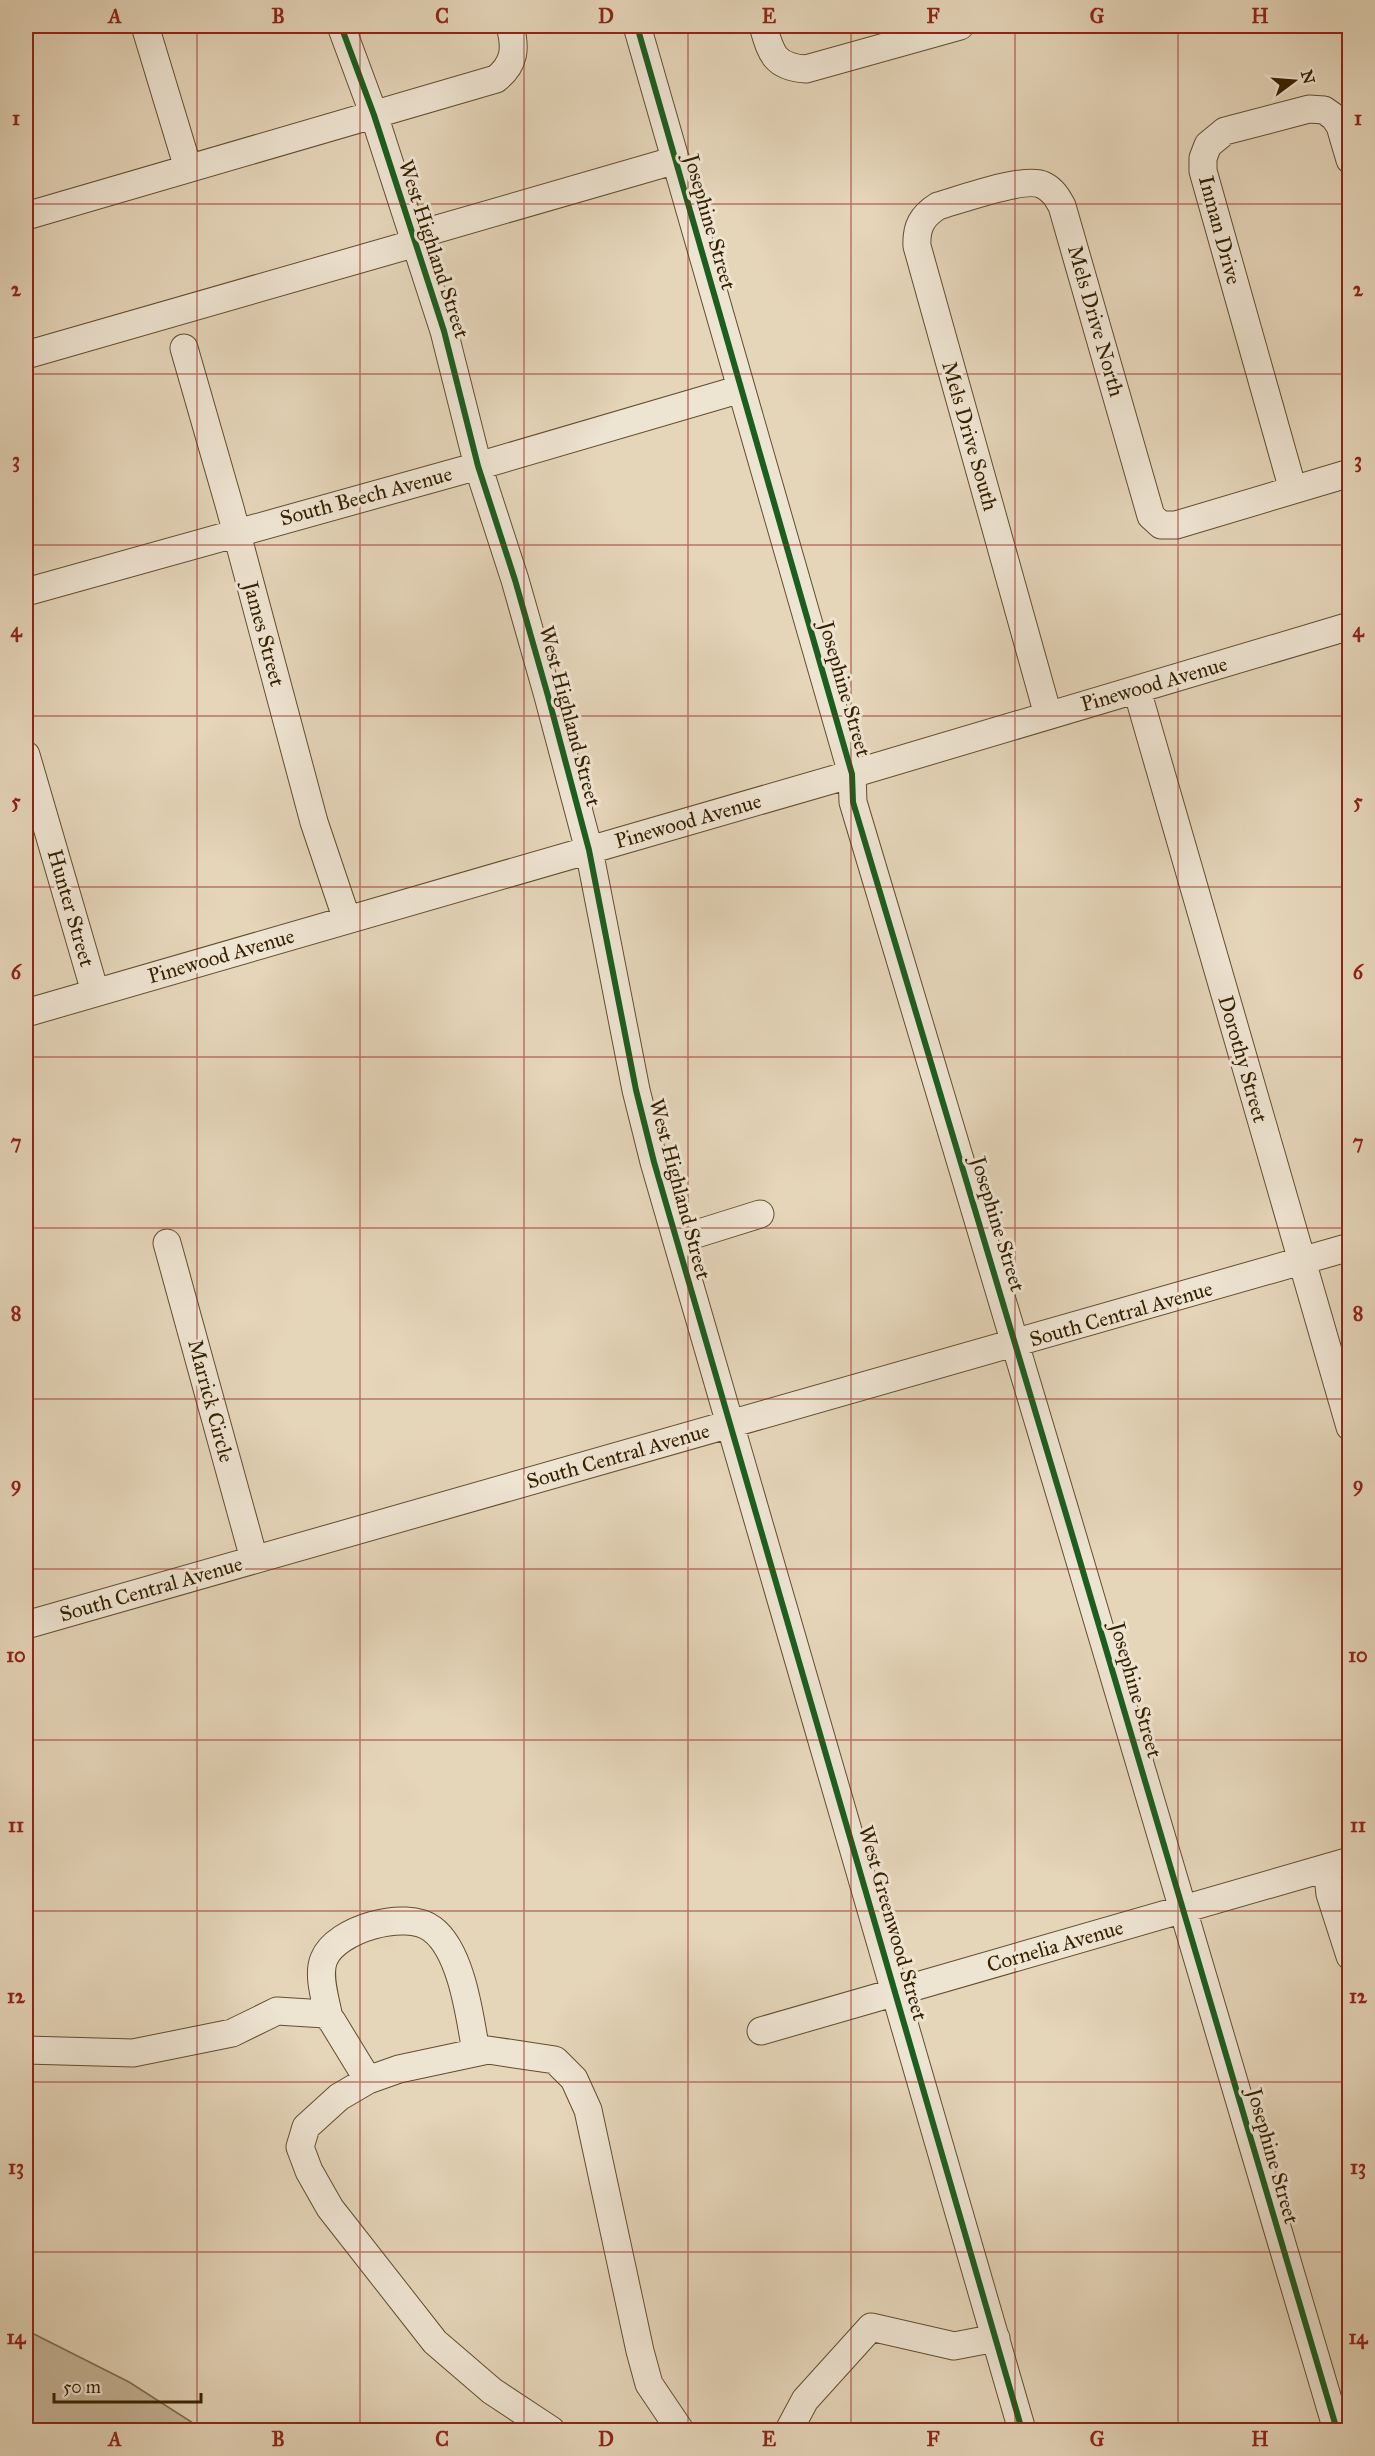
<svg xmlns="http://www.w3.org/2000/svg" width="1375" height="2456" viewBox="0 0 1375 2456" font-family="'IM FELL Great Primer',serif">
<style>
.green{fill:#c7b69a;stroke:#7e6c4d;stroke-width:1.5}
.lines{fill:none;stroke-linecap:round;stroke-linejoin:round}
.minor-casing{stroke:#624e2e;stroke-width:29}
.minor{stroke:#eee4d2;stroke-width:27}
.cycleway-casing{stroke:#eee4d2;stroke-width:10}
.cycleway{stroke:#1b5e20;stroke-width:6}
.grid{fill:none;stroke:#8f2418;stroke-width:1.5;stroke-opacity:0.55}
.labels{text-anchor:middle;stroke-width:6;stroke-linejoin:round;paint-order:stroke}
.street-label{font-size:21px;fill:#362100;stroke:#eee4d2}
.neatline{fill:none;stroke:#8f2418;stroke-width:2}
.grid-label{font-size:20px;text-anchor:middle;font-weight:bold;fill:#8f2418}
</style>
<rect width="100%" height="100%" fill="#e5d5b9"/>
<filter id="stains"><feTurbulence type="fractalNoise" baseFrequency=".00333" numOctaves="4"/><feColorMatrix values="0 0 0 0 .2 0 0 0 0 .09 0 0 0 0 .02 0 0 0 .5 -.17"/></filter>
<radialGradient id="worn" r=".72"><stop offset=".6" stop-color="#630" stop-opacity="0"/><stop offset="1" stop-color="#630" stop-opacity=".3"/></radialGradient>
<!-- green -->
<path class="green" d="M26,2330l103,52 75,48h-178z"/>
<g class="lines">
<defs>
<path id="minor" d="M145,26l43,142
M341,26l33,89 70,216 34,135 37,114 33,116 41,154 47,240 18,72 368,1268
M637,26l215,748 1,28c164,542 323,1085 484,1628
M763,26c8,27 11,41 43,43l154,-43
M26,216l470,-137c19,-15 20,-31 14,-53
M413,236l263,-76
M184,348l46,160 84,314 33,98
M26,355l390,-112
M1293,490l-90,-319v-13l5,-13 17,-14 84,-22 15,1 10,7 6,9 10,34
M26,592l452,-126 263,-77
M1137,690l213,737
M1048,715l-131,-469c-1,-19 5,-30 21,-40 21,-6 87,-30 105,-21 10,5 14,12 19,21l89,310 10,9h15l174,-52
M26,755l69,237
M26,1013l826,-239 498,-148
M677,1240l83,-26
M167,1243l87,316
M26,1625l1324,-378
M1327,1868l3,26 20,62
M329,2018c-3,-17 -12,-43 -5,-59 12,-30 82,-50 108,-30 30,22 38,89 44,123
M761,2031l589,-170
M26,2050l107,3 99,-20 45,-22 48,3 7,7 36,59
M551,2430l-59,-39 -57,-49 -105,-134 -21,-37 -9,-24 6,-20 33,-30 29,-17 31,-11 89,-19 67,10 19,19 14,31 52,241 9,33 31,46
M789,2430l16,-30 66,-73 83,19 42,-8"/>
</defs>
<!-- minor casing -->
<use href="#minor" class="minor-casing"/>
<!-- minor -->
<use href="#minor" class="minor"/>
<defs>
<path id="cycleway" d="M341,26l33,89 70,216 34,135 37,114 33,116 41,154 47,240 18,72 368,1268
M637,26l215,748 1,28c164,542 323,1085 484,1628"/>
</defs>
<!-- cycleway casing -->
<use href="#cycleway" class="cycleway-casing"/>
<!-- cycleway -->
<use href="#cycleway" class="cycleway"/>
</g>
<!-- grid -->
<path class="grid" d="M197,26v2404M360,26v2404M524,26v2404M688,26v2404M851,26v2404M1015,26v2404M1178,26v2404M26,204h1324M26,374h1324M26,545h1324M26,716h1324M26,887h1324M26,1057h1324M26,1228h1324M26,1399h1324M26,1569h1324M26,1740h1324M26,1911h1324M26,2082h1324M26,2252h1324"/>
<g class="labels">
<!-- street labels -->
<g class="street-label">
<text transform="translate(710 222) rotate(74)" y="7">Josephine Street</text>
<text transform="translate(1220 230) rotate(75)" y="7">Inman Drive</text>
<text transform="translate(434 249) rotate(72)" y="7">West Highland Street</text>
<text transform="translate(1096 321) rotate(74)" y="7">Mels Drive North</text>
<text transform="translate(970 436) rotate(74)" y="7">Mels Drive South</text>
<text transform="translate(366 496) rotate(-15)" y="7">South Beech Avenue</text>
<text transform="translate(264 634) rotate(75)" y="7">James Street</text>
<text transform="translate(1154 684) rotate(-16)" y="7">Pinewood Avenue</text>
<text transform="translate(845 689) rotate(74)" y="7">Josephine Street</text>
<text transform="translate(570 716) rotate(75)" y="7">West Highland Street</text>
<text transform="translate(688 821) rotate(-16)" y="7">Pinewood Avenue</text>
<text transform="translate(71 908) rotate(74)" y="7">Hunter Street</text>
<text transform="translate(221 956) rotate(-16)" y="7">Pinewood Avenue</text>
<text transform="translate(1243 1059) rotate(74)" y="7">Dorothy Street</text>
<text transform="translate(680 1189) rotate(75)" y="7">West Highland Street</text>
<text transform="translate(998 1224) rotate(73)" y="7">Josephine Street</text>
<text transform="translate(1121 1314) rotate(-16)" y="7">South Central Avenue</text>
<text transform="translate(211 1401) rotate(75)" y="7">Marrick Circle</text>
<text transform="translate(618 1456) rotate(-16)" y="7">South Central Avenue</text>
<text transform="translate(151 1589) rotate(-16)" y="7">South Central Avenue</text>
<text transform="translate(1136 1690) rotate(74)" y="7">Josephine Street</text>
<text transform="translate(893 1923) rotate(74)" y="7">West Greenwood Street</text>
<text transform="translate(1055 1946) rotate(-16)" y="7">Cornelia Avenue</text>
<text transform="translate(1273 2156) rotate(74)" y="7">Josephine Street</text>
</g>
</g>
<!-- margin -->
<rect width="1375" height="2456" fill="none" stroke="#e5d5b9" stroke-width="66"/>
<!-- north arrow -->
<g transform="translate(1294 81) rotate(74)" stroke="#eee4d2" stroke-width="4.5" paint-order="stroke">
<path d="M0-4.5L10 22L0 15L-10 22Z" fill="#362100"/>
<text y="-9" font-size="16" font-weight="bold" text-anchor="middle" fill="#362100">N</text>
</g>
<!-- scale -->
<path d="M54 2393v9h147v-9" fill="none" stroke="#362100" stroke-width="3"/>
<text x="63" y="2393" font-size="18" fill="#362100" stroke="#eee4d2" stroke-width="4.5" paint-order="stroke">50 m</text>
<rect x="33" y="33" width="1309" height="2390" class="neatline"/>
<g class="grid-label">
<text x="115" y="23">A</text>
<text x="278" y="23">B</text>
<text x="442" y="23">C</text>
<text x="606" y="23">D</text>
<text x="769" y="23">E</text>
<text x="933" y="23">F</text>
<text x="1097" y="23">G</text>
<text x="1260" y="23">H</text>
<text x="16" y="125">1</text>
<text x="1358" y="125">1</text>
<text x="16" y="296">2</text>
<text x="1358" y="296">2</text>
<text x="16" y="467">3</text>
<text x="1358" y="467">3</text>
<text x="16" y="637">4</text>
<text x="1358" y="637">4</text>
<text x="16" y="808">5</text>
<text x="1358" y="808">5</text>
<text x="16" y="979">6</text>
<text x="1358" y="979">6</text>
<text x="16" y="1149">7</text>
<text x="1358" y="1149">7</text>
<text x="16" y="1320">8</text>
<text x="1358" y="1320">8</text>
<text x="16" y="1491">9</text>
<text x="1358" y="1491">9</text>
<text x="16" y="1662">10</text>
<text x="1358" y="1662">10</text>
<text x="16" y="1832">11</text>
<text x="1358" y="1832">11</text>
<text x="16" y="2003">12</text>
<text x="1358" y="2003">12</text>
<text x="16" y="2174">13</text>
<text x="1358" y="2174">13</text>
<text x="16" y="2344">14</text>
<text x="1358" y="2344">14</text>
<text x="115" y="2446">A</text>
<text x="278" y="2446">B</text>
<text x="442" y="2446">C</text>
<text x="606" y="2446">D</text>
<text x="769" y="2446">E</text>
<text x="933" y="2446">F</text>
<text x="1097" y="2446">G</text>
<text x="1260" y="2446">H</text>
</g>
<rect width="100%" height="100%" filter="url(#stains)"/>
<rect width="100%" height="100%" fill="url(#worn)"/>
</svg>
